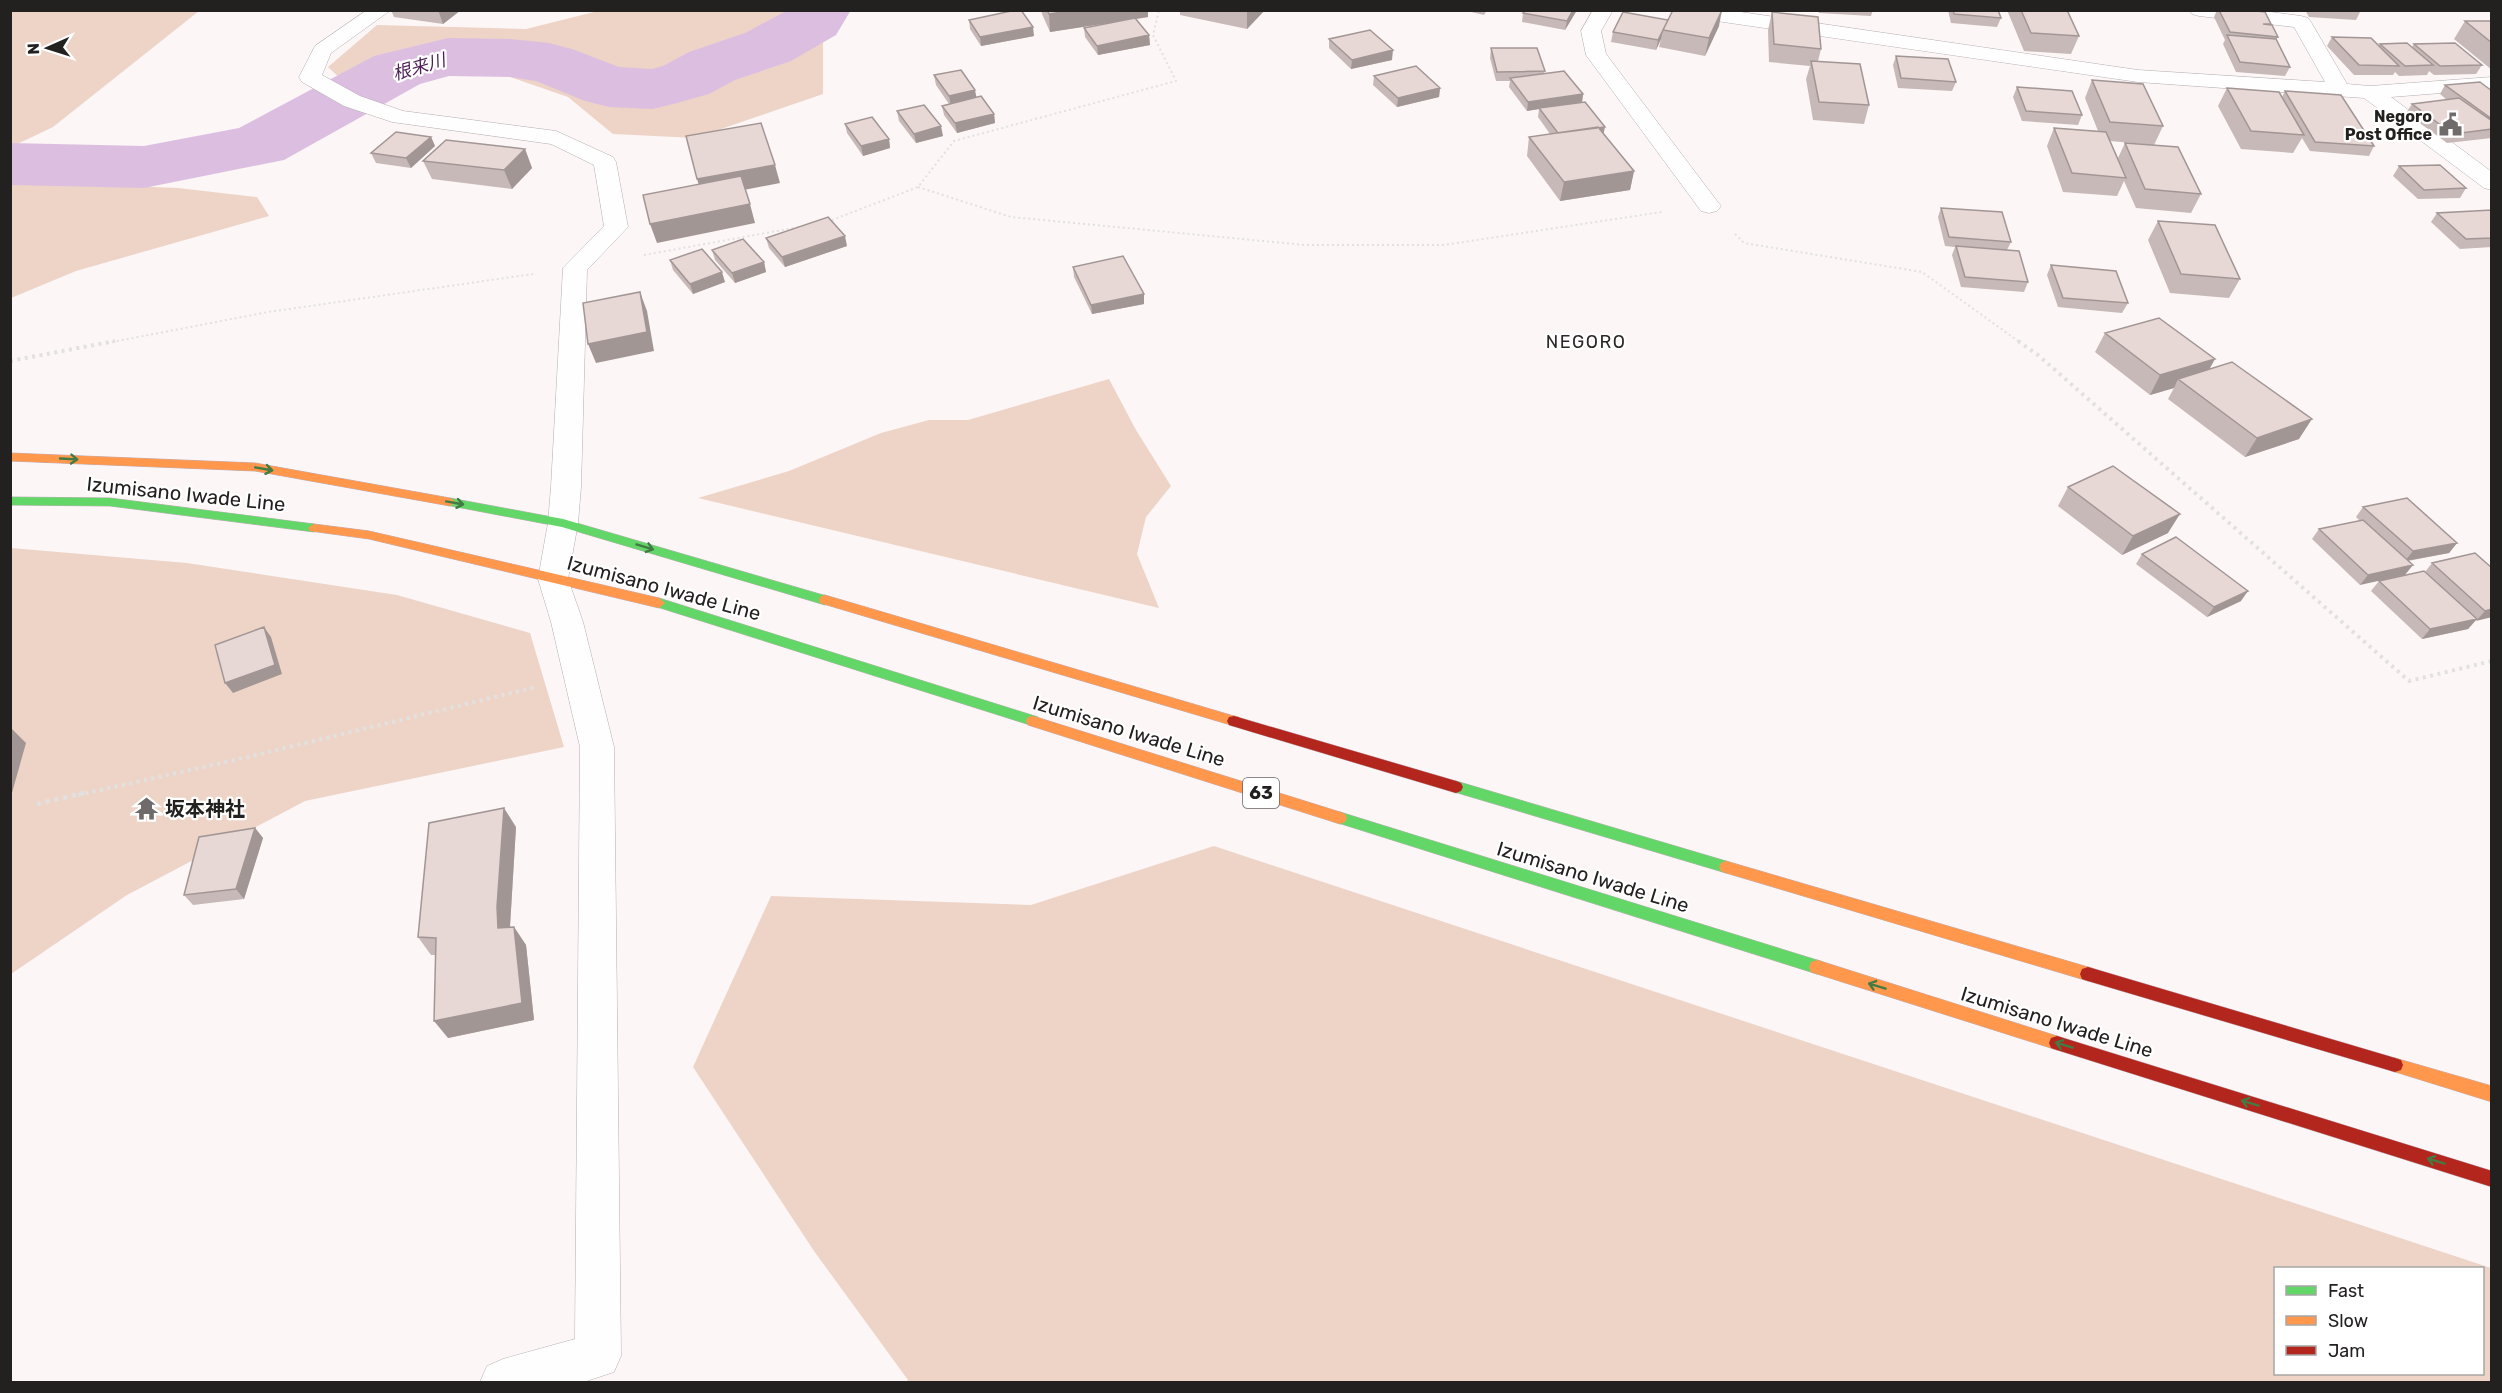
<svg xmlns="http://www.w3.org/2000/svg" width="2502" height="1393" viewBox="0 0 2502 1393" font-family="Rubik,'Noto Sans JP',sans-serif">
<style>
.green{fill:#edd4c7;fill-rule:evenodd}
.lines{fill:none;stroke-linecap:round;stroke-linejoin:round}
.river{fill:#dcbfe0;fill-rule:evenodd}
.street-casing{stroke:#b3aeb0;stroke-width:1}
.fast-casing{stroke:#c0aeb7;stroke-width:1}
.slow-casing{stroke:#c0aeb7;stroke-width:1}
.jam-casing{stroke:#c0aeb7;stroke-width:1}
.path-far2{stroke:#e2e1e1;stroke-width:2;stroke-dasharray:2 3;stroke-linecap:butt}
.path-far1{stroke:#e2e1e1;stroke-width:4;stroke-dasharray:3 4.5;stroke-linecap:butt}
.path{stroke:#e2e1e1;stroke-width:4.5;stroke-dasharray:4 5;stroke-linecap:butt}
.street{fill:#fffefe;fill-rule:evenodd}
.fast{fill:#63d668;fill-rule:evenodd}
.slow{fill:#ff974d;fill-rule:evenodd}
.jam{fill:#b3261e;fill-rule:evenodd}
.wall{fill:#c7b9b7}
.shaded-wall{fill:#a29695}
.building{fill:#e7d7d5;stroke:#a29695;stroke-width:1.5}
.oneway{stroke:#437b44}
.labels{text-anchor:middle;stroke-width:4.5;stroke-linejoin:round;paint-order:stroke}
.far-poi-label{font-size:16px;font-weight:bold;fill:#232020;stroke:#fff;text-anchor:end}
.far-water-label{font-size:18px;font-style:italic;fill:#4e1e57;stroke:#fff}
.far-quarter-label{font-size:18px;letter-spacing:1.5px;fill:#2e2728;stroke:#fff}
.shield{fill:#fff;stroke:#656363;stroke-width:1.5}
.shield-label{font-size:18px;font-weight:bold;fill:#232020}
.street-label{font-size:20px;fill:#232020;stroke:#fff}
.poi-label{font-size:20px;font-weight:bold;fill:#232020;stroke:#fff;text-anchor:start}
</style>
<rect width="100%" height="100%" fill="#fcf6f7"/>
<!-- green -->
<path class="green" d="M10,11l1,-1 188,1 -146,116 -42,20z
M594,12l211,-1 18,21v62l-128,44 -82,-4 -45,-37 -81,-28 -145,11 -14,-13 49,-42 149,4z
M11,181l167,7 79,9 12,19 -193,55 -65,27z
M1109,379l27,51 35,56 -25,31 -9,37 22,54 -461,-110 91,-27 92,-38 48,-13h39z
M11,548l176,15 210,32 133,38 34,114 -259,54 -178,94 -116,79z
M1214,846l1277,422v114h-1584l1,-2 -94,-129 -121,-184 78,-171 260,9zM2482,1268v106h-206v-106z"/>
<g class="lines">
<!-- river -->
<path class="river" d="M788,10h63l-15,25 -45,26 -56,19 -26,14 -32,9 -24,6 -44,-2 -24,-6 -49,-20 -26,-4 -61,-1 -29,8 -136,76 -140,28 -134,-3v-42l134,3 95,-18 135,-72 74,-18 62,1 39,4 23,6 47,18 33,2 11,-3 26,-14 56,-19z"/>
<defs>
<path id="street" d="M367,10h24l-60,43 -9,22 38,21 43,15 153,20 57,26 3,5 12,65 -41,43 -6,217 -3,36 -10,56 15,43 31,125 7,609 -7,16 -30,10h-104l7,-16 16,-7 72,-20 5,-592 -29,-125 -13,-43 10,-56 3,-36 12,-219 41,-42 -10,-61 -43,-21 -159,-22 -48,-16 -42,-24 -3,-5 16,-31z
M1593,10h20l-12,21 5,23 111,147 4,5 -4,5 -8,2 -8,-2 -115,-156 -5,-24z
M1672,10h55l411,60 187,12 -31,-55 -95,-11 -7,-2 -3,-4h66l46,6 7,2 3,4 36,62 23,2 122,-9v12l-101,8 101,75v18l-8,-2 -120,-90 -226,-16 -456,-66 -7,-2z"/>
<path id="fast" d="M10,497l100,1 204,26 6,4 -6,4 -204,-26 -100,-1z
M450,498l113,21 267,78 1,3 -6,5 -263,-78 -116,-22 -2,-3z
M659,598l379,119 2,4 -2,4 -5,1 -379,-120 -1,-3 1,-3z
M1456,781l270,80 5,2 2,4 -2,4 -5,2 -275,-82 -2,-4 2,-4z
M1340,812l477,148 6,2 2,5 -2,5 -6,2 -482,-152 -2,-4 2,-4z"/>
<path id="slow" d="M10,453l245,10 195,35 6,4 -6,4 -195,-35 -245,-10z
M314,524l55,7 290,67 6,5 -6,5 -290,-69 -59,-8 -2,-3z
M825,595l409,121 5,1 2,4 -2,4 -5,1 -414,-123 -1,-3 1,-3z
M1033,716l307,96 5,2 2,4 -2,4 -5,2 -312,-99 -2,-4 2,-4z
M1726,861l362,106 6,2 2,5 -2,5 -6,2 -362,-108 -5,-2 -2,-4 2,-4z
M1817,960l240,76 6,2 2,5 -2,5 -6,2 -240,-76 -6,-2 -2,-5 2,-5z
M2395,1058l97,28v16l-103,-32 -2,-5 2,-5z"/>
<path id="jam" d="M1234,716l222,65 5,2 2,4 -2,4 -5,2 -227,-68 -2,-4 2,-4z
M2088,967l307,91 6,2 2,5 -2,5 -6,2 -307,-91 -6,-2 -2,-5 2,-5z
M2057,1036l435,135v16l-435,-137 -6,-2 -2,-5 2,-5z"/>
</defs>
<!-- street casing -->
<use href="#street" class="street-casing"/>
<!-- fast casing -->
<use href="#fast" class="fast-casing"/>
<!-- slow casing -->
<use href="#slow" class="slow-casing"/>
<!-- jam casing -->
<use href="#jam" class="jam-casing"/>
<!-- path-far2 -->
<path class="path-far2" d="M918,187l93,30 294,28h139l218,-33
M827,222l91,-35 36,-46 222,-60 -23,-46 6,-25
M1735,234l9,9 178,29 99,71
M644,255l155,-28
M107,343l161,-31 265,-38"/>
<!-- path-far1 -->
<path class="path-far1" d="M2018,341l20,14 371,326 83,-20
M10,361l105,-20
M78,795l170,-38 288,-70"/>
<!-- path -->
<path class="path" d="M37,804l47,-11"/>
<!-- street -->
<use href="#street" class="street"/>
<!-- fast -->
<use href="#fast" class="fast"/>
<!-- slow -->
<use href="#slow" class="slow"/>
<!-- jam -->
<use href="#jam" class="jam"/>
</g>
<!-- wall -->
<path class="wall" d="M391,10h70l-18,14 -49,-7z
M1041,10h107v7l-12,2 13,16 1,10 -52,10 -13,-18 -1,-9 23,-5 -57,9 -8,-18z
M1180,10h85l-18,19 -67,-14z
M1463,10h24l-3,5z
M1525,10h52l-12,20 -43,-8 1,-9z
M1818,10h55l-2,6 -52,-3z
M1948,10h50l3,8 -4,9 -46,-4z
M2007,10h60l12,26 -8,18 -47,-3z
M2217,10h32l22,14 -1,1 8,12 -2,3 14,27 -5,9 -49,-4 -13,-28 2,-4 -11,-23z
M2305,10h56l-5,10 -47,-3z
M1772,12l49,37 -3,12 51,44 -5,19 -51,-4 -7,-41 4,-13 -41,-4 -1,-32z
M969,20l65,16 -53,10 -11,-17z
M1668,20l51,6 -14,30 -46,-9 2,-8 -5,11 -45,-8 2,-10z
M2465,21h27v49l-38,-31z
M2332,37l47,8 1,-1 32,3 2,-3 68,21 -6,9 -42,1 -5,-4 -2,4 -28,1 -4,-4 -2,3h-39l-27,-29z
M1329,39l63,21 -41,9 -22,-21z
M1491,48l54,23 -1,2 39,21 -1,8 21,31 31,38 -4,19 -70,11 -33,-45 2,-19 21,-3 -12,-17 1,-8 -12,2 -18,-24 1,-6h-14l-6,-23z
M1896,56l60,26 -4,9 -54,-3 -5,-23z
M934,75l42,23 18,16 1,9 -38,10 -13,-18 -2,-9 7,-2 -13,-19z
M1374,76l66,12 -1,9 -42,10 -24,-22z
M2092,80l71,46 -9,19 -44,-4 8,17 7,-15 76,51 -10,19 -55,-5 -12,-27 -7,15 -54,-4 -16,-46 7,-18 44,3 -13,-33z
M2445,85l47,6v47l-45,5 -41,-30 6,-9 35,-4 -7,-6z
M2017,87l65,28 -4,10 -56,-4 -9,-24z
M2227,88l55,9 3,-6 89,55 -5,10 -59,-5 -8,-13 -9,15 -52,-4 -23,-43z
M897,111l46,25 -27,7 -17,-22z
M845,124l44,15 1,9 -27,8 -16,-23z
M431,137l4,9 -24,22 -35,-5 -5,-10z
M525,149l7,19 -20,21 -80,-10 -9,-18z
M2399,166l67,22 -6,10 -42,1 -25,-23z
M1941,208l70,34 -4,8 21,32 -4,10 -63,-5 -9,-32 3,-8 -10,-1 -7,-29z
M2492,210v37l-32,2 -29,-27 6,-9z
M2158,221l82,58 -11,19 -59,-5 -22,-53z
M766,238l81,8 -62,21 -16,-19z
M712,250l52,12 2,10 -31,11 -20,-23z
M670,260l55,22 -32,12 -20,-24z
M2051,265l77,38 -6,10 -64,-6 -11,-32z
M1073,267l71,27v10l-52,10 -18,-37z
M2105,333l104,37 90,69 -54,18 -77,-58 6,-11 -24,7 -55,-43z
M2068,487l100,46 -46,22 -64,-49z
M2363,507l94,36 -8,10 -41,8 -48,24 -48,-46 7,-10 41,-8 -4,-4z
M2142,554l99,47 -34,16 -71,-53z
M2432,563l60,5v49l-16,3 -8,9 -46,10 -51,-48 8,-10 46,-9z
M516,827l-6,101 4,-1 12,18 8,75 -86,18 -12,-83h-5l-13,-18z
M255,828l8,10 -19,61 -51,6 -9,-10z"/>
<!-- shaded-wall -->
<path class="shaded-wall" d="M438,10h23l-18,14z
M1075,10h73v7l-98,15 -1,-18z
M1248,10h17l-18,19v-18z
M1573,10h4l-12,20 2,-9z
M1722,10l-3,16 -14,30 4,-18z
M1033,27l1,9 -53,10 -1,-9z
M1663,30l-2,9 -5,11 2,-10z
M1149,35l1,10 -52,10 -1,-9z
M1393,50l-1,10 -41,9 1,-9z
M1440,88l-1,9 -42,10 1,-9z
M975,90l2,10 -26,6 -2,-10z
M1583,94l-1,9 -43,5v1l-12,2 1,-9z
M994,114l1,9 -38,10 -2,-10z
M941,126l2,10 -27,7 -2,-9z
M1605,127l-2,9 -45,-3z
M431,137l4,9 -24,22 -5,-10z
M889,139l1,9 -27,8 -2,-10z
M525,149l7,19 -20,21 -8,-19z
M775,165l5,18 -77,15 -6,-19z
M1634,171l-4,19 -70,11 4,-19z
M750,204l5,19 -98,20 -7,-19z
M845,236l2,10 -62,21 -3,-10z
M764,262l2,10 -31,11 -3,-10z
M722,272l3,10 -32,12 -3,-10z
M640,292l7,19 7,40 -58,12 -8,-19z
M1144,294v10l-52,10 -1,-9z
M2215,359l-11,20h-26l-4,9 -24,7 10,-20z
M2312,419l-13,20 -54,18 12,-19z
M2180,514l-12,19 -46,22 11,-19z
M2457,543l-8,10 -44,8 8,-10z
M2413,565l-8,10 -45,10 8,-10z
M2248,591l-7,10 -34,16 7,-10z
M2492,609v8l-16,4 9,-10z
M2477,619l-9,10 -46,10 8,-10z
M264,627l7,10 11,37 -49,19 -8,-10z
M10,727l16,16 -16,57z
M504,808l12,19 -6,98 1,21 -13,-18 -1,-21z
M255,828l8,10 -19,61 -8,-10z
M514,927l12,18 8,75 -86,18 -14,-17z"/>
<!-- building -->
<path class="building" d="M1016,10h5l12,17 -53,10 -11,-17z
M1047,10h28l-26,4z
M1525,10h48l-6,11 -44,-8z
M1673,10h49l-13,28 -46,-8z
M1953,10h45l3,8 -47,-4z
M2021,10h46l12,26 -48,-3z
M2219,10h30l16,2 6,12h-8l9,1 6,12 -48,-5z
M1623,12l45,8 -10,20 -45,-8z
M1772,12l46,5 3,32 -47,-5z
M1135,18l14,17 -52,11 -13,-18z
M2465,21h27v22z
M1370,30l23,20 -41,10 -23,-21z
M2227,35l49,4 14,28 -50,-5z
M2332,37l39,1 28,28 -40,-1z
M2407,43l26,22 -28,1 -25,-22z
M2455,43l27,22 -42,1 -26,-22z
M1491,48h46l8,23 -48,1z
M1896,56l52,3 8,23 -55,-4z
M1811,61l49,3 9,41 -50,-3z
M1416,66l24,22 -42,10 -24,-22z
M961,70l14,20 -26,6 -15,-21z
M1564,71l19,23 -55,8 -18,-24z
M2092,80l51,4 20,42 -53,-4z
M2480,82l12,9v28l-47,-34z
M2017,87l55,4 10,24 -56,-4z
M2227,88l52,4 25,43 -53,-4z
M2285,91l56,4 33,51 -59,-4z
M981,96l13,18 -39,9 -13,-17z
M2459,98l33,23v8l-39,5 -41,-30z
M1585,102l20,25 -47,6 -19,-25z
M924,105l17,21 -27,8 -17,-23z
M872,117l17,22 -28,7 -16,-22z
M761,123l14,42 -78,14 -11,-43z
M1598,127l36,44 -70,11 -35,-45z
M2054,128l52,4 20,46 -54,-5z
M396,132l35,5 -25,21 -35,-5z
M446,140l79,9 -21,21 -81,-9z
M2125,143l53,4 23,47 -56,-5z
M2440,165l26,23 -42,2 -25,-24z
M741,176l9,28 -100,20 -7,-29z
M1941,208l61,4 9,30 -62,-5z
M2492,210v28l-26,1 -29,-26z
M828,217l17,19 -63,21 -16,-19z
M2158,221l57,4 25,54 -59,-5z
M743,239l21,23 -32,11 -20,-23z
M1956,246l63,5 9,31 -63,-5z
M702,249l20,23 -32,12 -20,-24z
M1123,256l21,38 -53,11 -18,-38z
M2051,265l65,6 12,32 -65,-5z
M640,292l7,40 -59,12 -5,-41z
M2159,318l56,41 -55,16 -55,-42z
M2232,362l80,57 -55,19 -79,-59z
M2113,466l67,48 -47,22 -65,-49z
M2407,498l50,45 -44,8 -50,-44z
M2363,520l50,45 -45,10 -49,-46z
M2176,537l72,54 -34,16 -72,-53z
M2475,553l17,15v41l-7,2 -53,-48z
M2424,571l53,48 -47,10 -51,-48z
M264,627l11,38 -50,18 -10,-38z
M504,808l-7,99 1,21 16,-1 8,76 -88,18 2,-83 -18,-1 11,-114z
M255,828l-19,61 -52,6 15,-58z"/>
<!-- one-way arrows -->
<defs><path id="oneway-shaft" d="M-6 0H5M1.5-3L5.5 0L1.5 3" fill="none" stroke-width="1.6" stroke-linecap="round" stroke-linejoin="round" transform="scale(1.5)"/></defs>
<g class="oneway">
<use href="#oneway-shaft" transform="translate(69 459) rotate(3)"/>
<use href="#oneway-shaft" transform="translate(264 469) rotate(10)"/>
<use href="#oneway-shaft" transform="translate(455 503) rotate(10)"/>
<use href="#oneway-shaft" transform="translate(645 547) rotate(17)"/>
<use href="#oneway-shaft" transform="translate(1877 986) rotate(-163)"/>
<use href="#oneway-shaft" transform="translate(2064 1045) rotate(-163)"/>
<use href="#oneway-shaft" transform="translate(2250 1103) rotate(-163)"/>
<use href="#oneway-shaft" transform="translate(2436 1161) rotate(-163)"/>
</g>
<!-- icons -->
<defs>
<symbol id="civic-bare" viewBox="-9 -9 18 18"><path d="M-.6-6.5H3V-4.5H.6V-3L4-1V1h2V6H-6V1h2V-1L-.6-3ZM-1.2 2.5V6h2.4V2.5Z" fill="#6f6b6b" stroke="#fff" stroke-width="2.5" paint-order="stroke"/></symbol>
<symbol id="temple-bare" viewBox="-9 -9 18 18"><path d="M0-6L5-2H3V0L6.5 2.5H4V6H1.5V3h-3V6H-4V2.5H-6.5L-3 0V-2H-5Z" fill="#6f6b6b" stroke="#fff" stroke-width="2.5" paint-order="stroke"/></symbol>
</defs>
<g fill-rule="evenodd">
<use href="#civic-bare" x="2434" y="108" width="33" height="33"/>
<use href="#temple-bare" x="130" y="792" width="33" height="33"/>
</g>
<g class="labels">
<!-- far-poi labels -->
<g class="far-poi-label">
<text x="2432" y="122">Negoro<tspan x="2432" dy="18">Post Office</tspan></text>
</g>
<!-- far-water labels -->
<g class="far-water-label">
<text transform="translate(419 67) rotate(-16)" y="6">根来川</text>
</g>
<!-- far-quarter labels -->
<g class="far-quarter-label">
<text x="1586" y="348">NEGORO</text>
</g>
<!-- shield labels -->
<rect class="shield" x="1243" y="778" width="36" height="30" rx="4.5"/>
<g class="shield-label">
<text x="1261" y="799">63</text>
</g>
<!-- street labels -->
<g class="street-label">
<text transform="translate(186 494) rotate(6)" y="7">Izumisano Iwade Line</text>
<text transform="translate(664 588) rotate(15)" y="7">Izumisano Iwade Line</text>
<text transform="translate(1129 731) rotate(17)" y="7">Izumisano Iwade Line</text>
<text transform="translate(1593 877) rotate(17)" y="7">Izumisano Iwade Line</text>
<text transform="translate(2057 1022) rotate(17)" y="7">Izumisano Iwade Line</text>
</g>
<!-- poi labels -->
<g class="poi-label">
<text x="165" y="816">坂本神社</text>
</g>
</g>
<!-- border -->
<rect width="2502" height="1393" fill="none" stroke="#232020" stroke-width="24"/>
<!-- legend -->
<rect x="2274" y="1267" width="210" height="108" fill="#ffffff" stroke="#a7a6a6" stroke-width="1.5"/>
<rect x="2286" y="1286" width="30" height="9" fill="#63d668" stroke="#a7a6a6" stroke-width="1.5"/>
<text x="2328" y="1297" font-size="18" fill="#232020">Fast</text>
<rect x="2286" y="1316" width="30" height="9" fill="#ff974d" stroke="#a7a6a6" stroke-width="1.5"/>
<text x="2328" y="1327" font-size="18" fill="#232020">Slow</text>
<rect x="2286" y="1346" width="30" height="9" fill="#b3261e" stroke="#a7a6a6" stroke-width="1.5"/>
<text x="2328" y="1357" font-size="18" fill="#232020">Jam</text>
<!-- north arrow -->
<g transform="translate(48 48) rotate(267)" stroke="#ffffff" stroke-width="4.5" paint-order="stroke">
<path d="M0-4.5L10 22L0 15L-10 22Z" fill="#232020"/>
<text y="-9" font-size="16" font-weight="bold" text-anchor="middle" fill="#232020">N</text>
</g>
</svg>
